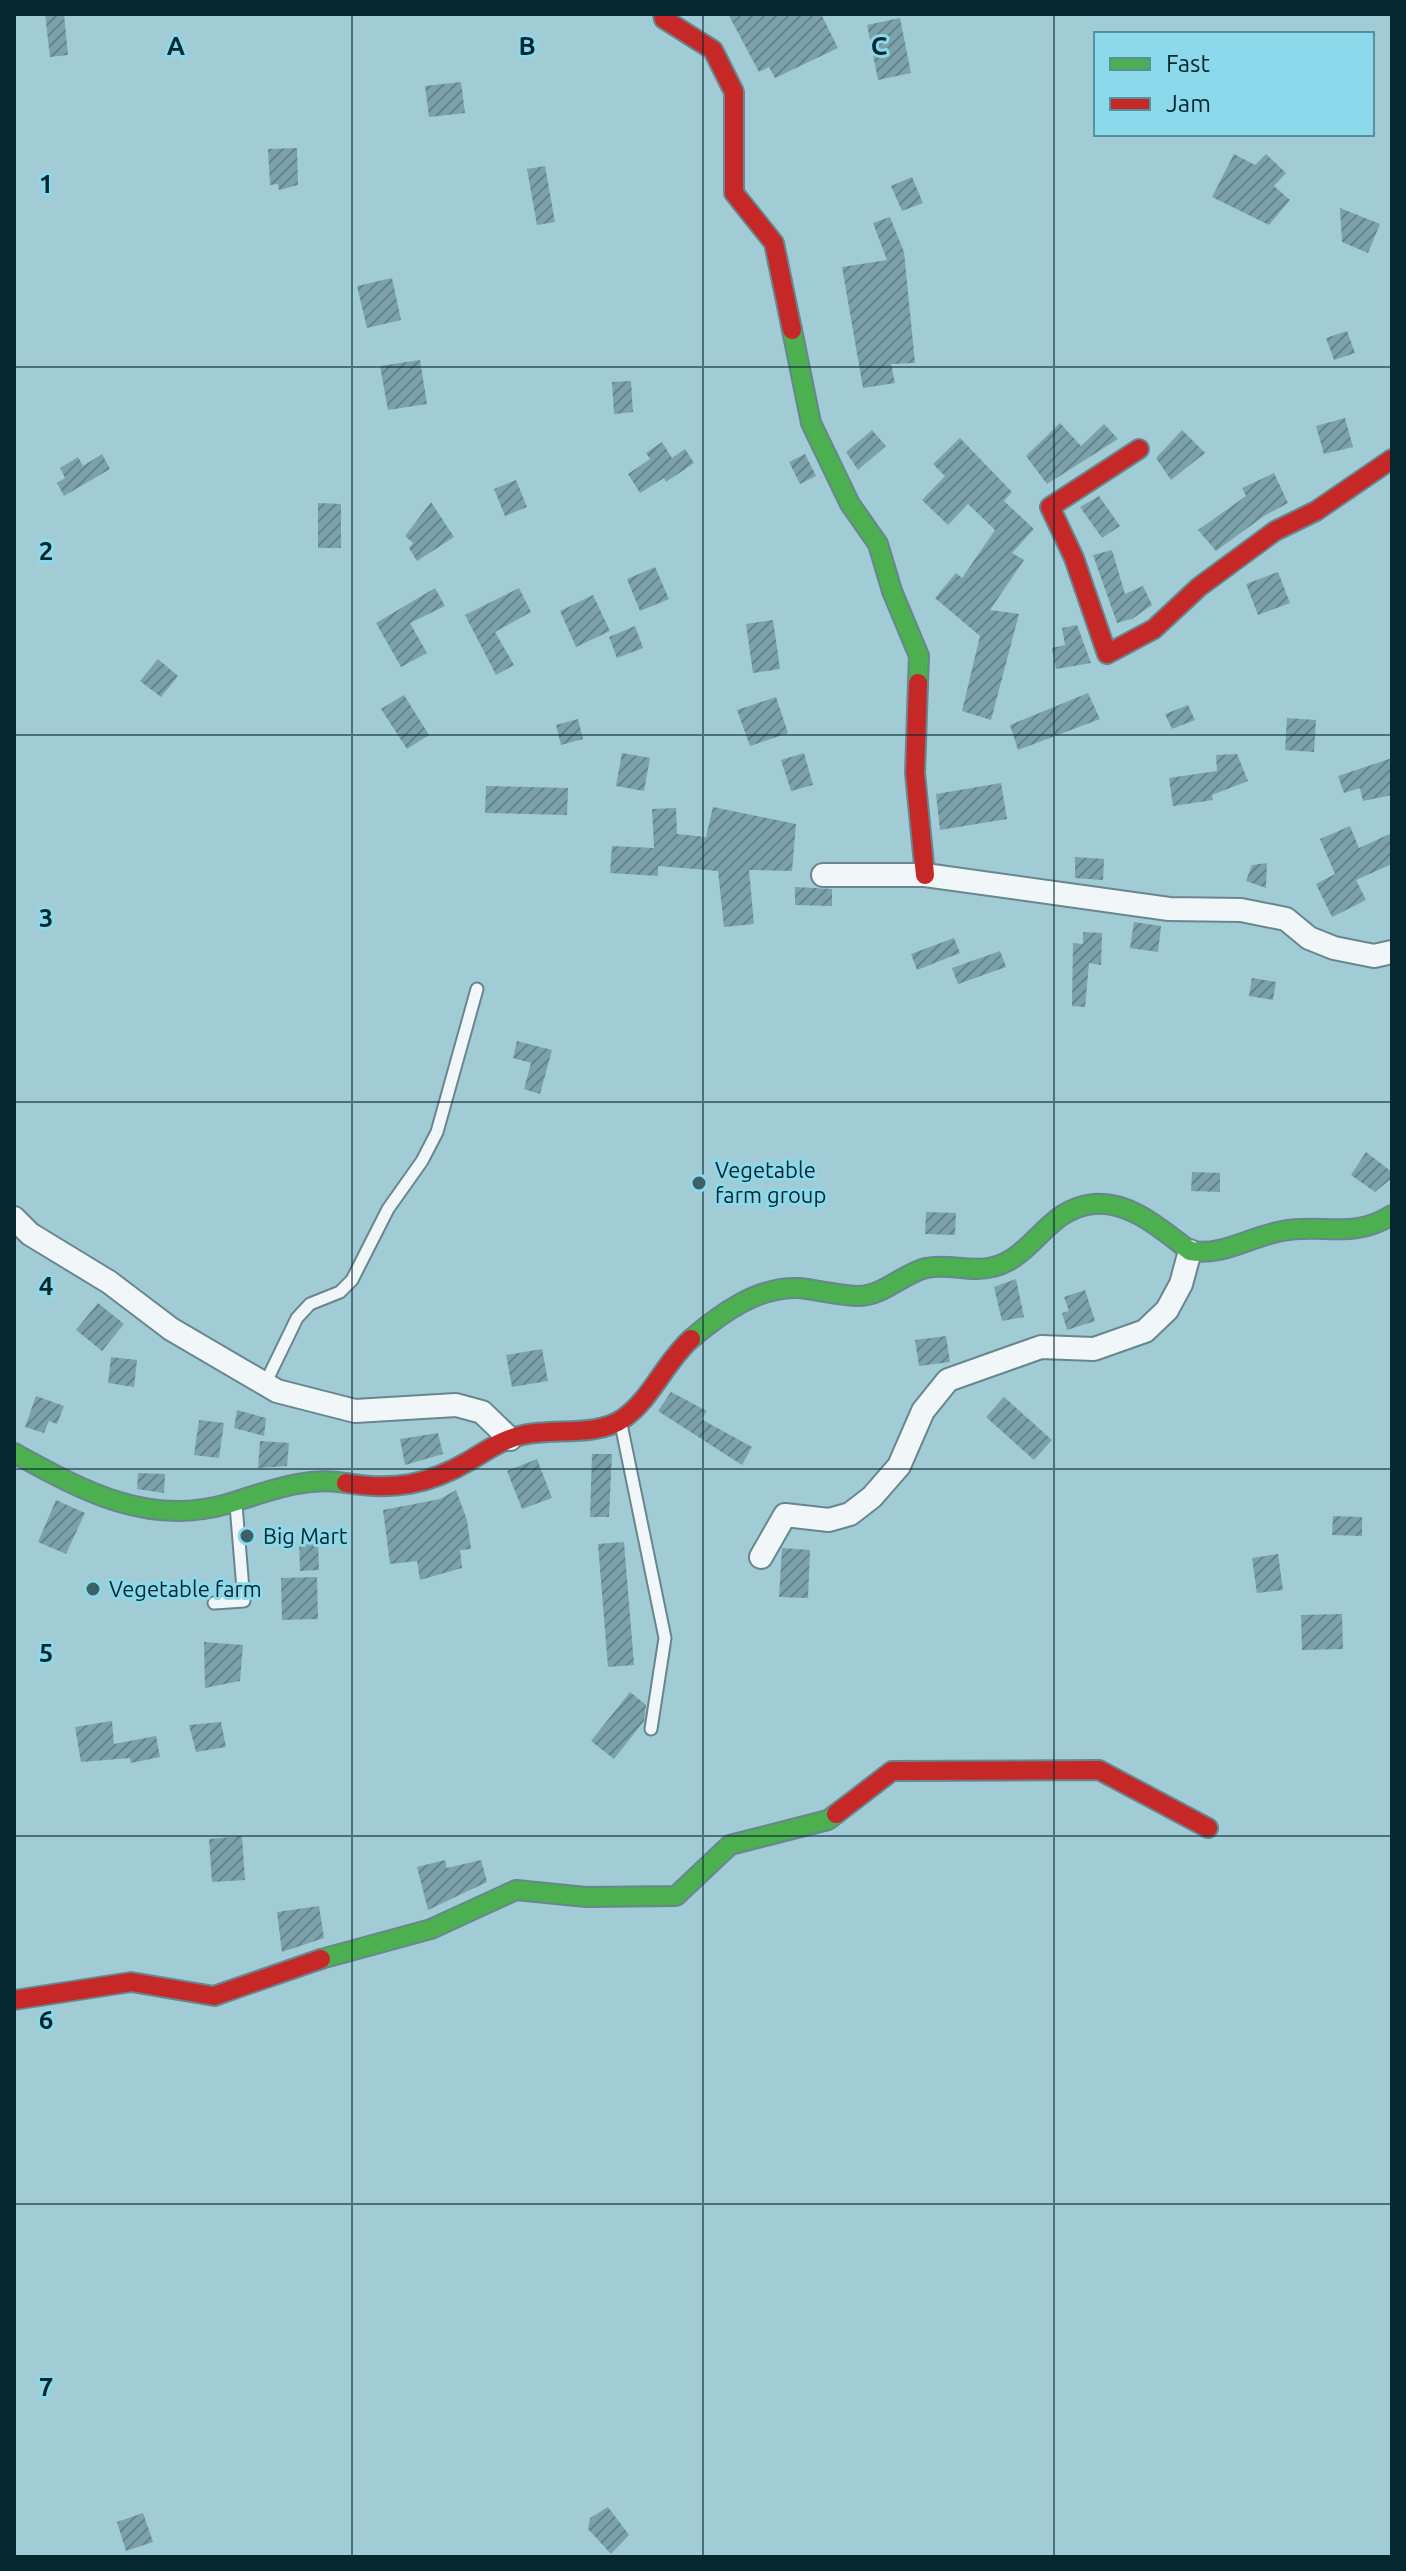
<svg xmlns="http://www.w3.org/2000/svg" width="1406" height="2571" viewBox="0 0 1406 2571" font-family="Ubuntu,sans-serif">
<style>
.building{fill:url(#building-hatch)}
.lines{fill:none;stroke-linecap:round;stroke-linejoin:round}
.lane-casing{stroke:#68868d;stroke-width:15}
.street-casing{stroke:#68868d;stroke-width:26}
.fast-casing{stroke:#68868d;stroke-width:22}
.jam-casing{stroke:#68868d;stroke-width:22}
.lane{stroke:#f1f7f9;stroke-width:11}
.street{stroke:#f1f7f9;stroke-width:22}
.fast{stroke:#4caf50;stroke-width:18}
.jam{stroke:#c62828;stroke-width:18}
.grid{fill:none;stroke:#05272e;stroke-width:2;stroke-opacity:0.55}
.poi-dot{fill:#3c6068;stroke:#8bd9eb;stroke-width:3}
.labels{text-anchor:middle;stroke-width:6;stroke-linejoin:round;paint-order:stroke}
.poi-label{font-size:22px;fill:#05272e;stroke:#8bd9eb;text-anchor:start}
.grid-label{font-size:26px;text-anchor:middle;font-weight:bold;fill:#05272e;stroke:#8bd9eb;stroke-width:6;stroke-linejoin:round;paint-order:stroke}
</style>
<defs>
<pattern id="building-hatch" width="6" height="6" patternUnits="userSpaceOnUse" patternTransform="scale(2)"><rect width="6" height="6" fill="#7ba2ab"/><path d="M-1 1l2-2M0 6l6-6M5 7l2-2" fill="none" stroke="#63848c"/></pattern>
</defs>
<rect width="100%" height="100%" fill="#a1cbd5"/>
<!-- building -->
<path class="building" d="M45,14h19l4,41 -18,2z
M728,14h93l17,34 -63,30 -6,-11 -10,5z
M900,18l11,55 -33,7 -11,-55z
M461,82l4,31 -36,4 -4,-31z
M297,148l1,37 -19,5 -1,-6 -8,1 -2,-36z
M1234,154l21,11 11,-11 20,19 -12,13 16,14 -21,25 -57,-28z
M545,166l10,56 -18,3 -10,-56z
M912,177l11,26 -21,8 -11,-25z
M1340,208l40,16 -12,29 -26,-11z
M890,217l14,35 11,111 -24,1 4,19 -32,5 -21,-121 45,-7 -14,-37z
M392,278l9,42 -34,8 -10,-42z
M1347,331l8,22 -21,7 -8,-22z
M420,360l7,44 -39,6 -8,-44z
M631,381l2,31 -19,2 -2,-32z
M1345,418l8,29 -29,7 -8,-28z
M1060,423l21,23 23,-22 14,15 -71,45 -21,-28z
M872,430l14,16 -28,24 -12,-18z
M1182,430l23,23 -34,27 -15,-22z
M960,438l52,54 -8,9 30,28 -22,24 12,7 -34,50 29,4 -28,106 -29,-9 18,-75 -45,-38 21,-25 6,5 33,-48 -27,-26 -20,21 -26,-25 23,-24 -12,-12z
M662,442l10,16 13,-9 9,14 -28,19 -2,-4 -24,15 -12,-19 22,-15 -4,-6z
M102,454l8,15 -46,27 -7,-13 8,-5 -5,-10 18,-11 5,9z
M805,454l11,22 -16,8 -11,-22z
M1274,473l14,30 -24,13 -48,35 -18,-21 48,-34 -4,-8z
M516,480l11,27 -22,9 -11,-27z
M1099,496l21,30 -18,12 -22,-31z
M431,502l23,35 -37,24 -8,-13 4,-5 -8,-7z
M318,503l23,1v44h-23z
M1112,550l13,44 18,-8 9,19 -20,14 -15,4 -24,-68z
M655,567l14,32 -29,12 -13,-32z
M1278,572l12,31 -32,12 -12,-31z
M435,588l10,18 -35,17 17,30 -26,14 -25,-44z
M519,588l12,24 -36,20 19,33 -18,10 -31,-60z
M593,595l17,36 -34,16 -16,-36z
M773,620l7,49 -27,4 -7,-49z
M1077,625l14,38 -35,6 -4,-21 13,-3 -3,-17z
M635,626l8,22 -26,10 -8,-21z
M158,659l20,17 -17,21 -21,-16z
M1088,693l12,26 -82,31 -8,-25z
M404,695l25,40 -22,14 -26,-40z
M776,697l12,36 -38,13 -13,-36z
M1188,705l7,15 -23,9 -7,-15z
M1287,718l29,2 -2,32 -29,-2z
M578,719l5,20 -22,6 -5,-20z
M622,753l28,5 -6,33 -28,-5z
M804,753l9,32 -22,6 -10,-31z
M1237,754l11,27 -36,14 1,5 -40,6 -4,-28 48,-7 -1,-16z
M1392,758v37l-29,6 -3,-13 -16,5 -6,-17z
M1001,783l6,36 -67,11 -4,-36z
M486,786l82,2 -1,27 -82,-2z
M713,807l83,17 -4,47 -43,-1 5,54 -30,3 -6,-56 -60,-5v10l-48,-3 2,-27 42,2 -2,-39 24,-1 1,26 29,3z
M1350,826l9,22 33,-15v31l-36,16 10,20 -34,17 -16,-33 19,-10 -15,-35z
M1075,857l29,2 -1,21 -28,-2z
M1267,863l-1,25 -20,-7 6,-16z
M795,887l37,2v17l-37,-1z
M1134,922l27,4 -3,26 -28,-4z
M1083,932l19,1 -1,32 -12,-2 -4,44 -13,-1 1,-63 10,1z
M954,938l6,15 -43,17 -6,-16z
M1000,951l6,16 -48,17 -6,-16z
M1252,978l24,4 -3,18 -24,-4z
M517,1041l35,9 -12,44 -16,-5 7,-26 -18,-5z
M1366,1152l26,20v6l-17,14 -24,-17z
M1192,1172l28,1v19l-29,-1z
M926,1212l30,1 -1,22 -30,-1z
M1016,1279l8,38 -22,4 -8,-34z
M1085,1290l10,31 -28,9 -5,-17 7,-2 -5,-14z
M98,1303l26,21 -22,27 -26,-21z
M946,1336l4,26 -31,4 -4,-26z
M542,1349l6,32 -36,6 -6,-32z
M111,1357l26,3 -3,27 -26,-4z
M671,1392l36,19 -6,8 51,28 -10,18 -84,-54z
M36,1396l28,10 -7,18 -8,-3 -5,12 -19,-6z
M1004,1397l48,43 -18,20 -48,-43z
M237,1410l29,8 -2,18 -30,-8z
M199,1420l25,3 -5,35 -25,-3z
M438,1433l5,21 -38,11 -5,-26z
M260,1441l29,2 -2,23 -29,2z
M592,1454h20l-3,63h-19z
M537,1459l15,39 -30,11 -15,-38z
M138,1473l27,1 -1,19 -27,-4z
M456,1490l11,30 4,29 -11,1 2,18 -42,12 -3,-19 -27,3 -7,-54 57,-11z
M56,1500l29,13 -19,41 -28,-12z
M1333,1516l29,1v19l-30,-1z
M299,1540h19l1,30 -19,1z
M624,1542l10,123 -26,2 -10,-123z
M782,1548l28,2 -2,48 -29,-1z
M1278,1554l5,36 -26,3 -5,-35z
M317,1577l1,42 -36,1 -1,-42z
M1342,1614l1,35 -41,1 -1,-35z
M204,1642l39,3 -3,36 -35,7z
M630,1692l16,13 -2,16 -30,38 -23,-18z
M112,1721l2,23 42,-8 4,21 -29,6 -1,-5 -49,4 -6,-35z
M221,1722l5,25 -30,5 -7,-27z
M242,1836l3,44 -33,2 -3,-43z
M445,1860l2,8 34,-8 6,22 -59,28 -11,-43z
M319,1906l5,32 -42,14 -5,-40z
M608,2507l21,28 -18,19 -23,-25 2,-11z
M143,2513l10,29 -27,9 -9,-29z"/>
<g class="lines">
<defs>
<path id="lane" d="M265,1384l32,-66 13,-14 30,-12 12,-12 36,-71 34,-48 15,-29 40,-143
M621,1424l44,214 -14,91
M214,1603l30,-2 -8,-96"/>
<path id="street" d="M823,875h102l244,34 72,1 45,9 23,19 25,10 40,8 18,-4
M14,1218l16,16 79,48 62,47 106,62 78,20 101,-6 26,7 28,27
M761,1557l24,-42 44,5 21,-6 22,-17 27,-31 24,-55 25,-31 93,-33 53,2 51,-18 22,-21 14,-26 9,-33"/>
<path id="fast" d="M792,330l19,93 39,81 28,40 14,47 27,65 -1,27
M691,1339c29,-25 67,-53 108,-51 20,2 40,8 60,8 26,-1 43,-22 67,-28 22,-5 45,5 67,-1 41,-10 54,-59 101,-63 37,-3 68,26 96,47 34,5 59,-14 92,-20 41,-8 70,9 110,-16
M14,1453c68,37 133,74 213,51 40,-12 77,-28 119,-21
M321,1959l110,-30 85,-39 70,7 90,-1 54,-51 98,-25 8,-6"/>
<path id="jam" d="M663,14l1,5 49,31 21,42v101l40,50 18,87
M1139,449l-89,58 24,51 33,96 47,-25 45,-42 76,-56 41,-20 76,-52
M918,683l-3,90 10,102
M346,1483c47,8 82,2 123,-22 17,-10 34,-22 54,-26 31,-7 75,2 101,-17 28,-20 41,-56 67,-79
M836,1814l56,-43 207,-1 109,58
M14,2000l117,-18 83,14 107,-37"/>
</defs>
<!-- lane casing -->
<use href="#lane" class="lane-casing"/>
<!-- street casing -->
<use href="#street" class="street-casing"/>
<!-- fast casing -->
<use href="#fast" class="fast-casing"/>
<!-- jam casing -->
<use href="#jam" class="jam-casing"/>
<!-- lane -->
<use href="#lane" class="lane"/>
<!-- street -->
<use href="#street" class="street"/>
<!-- fast -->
<use href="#fast" class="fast"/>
<!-- jam -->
<use href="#jam" class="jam"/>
</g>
<!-- grid -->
<path class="grid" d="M352,14v2543M703,14v2543M1054,14v2543M14,367h1378M14,735h1378M14,1102h1378M14,1469h1378M14,1836h1378M14,2204h1378"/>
<!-- markers -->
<g class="poi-dot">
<circle cx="699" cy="1183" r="8"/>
<circle cx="247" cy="1536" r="8"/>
<circle cx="93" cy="1589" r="8"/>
</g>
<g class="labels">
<!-- poi labels -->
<g class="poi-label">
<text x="715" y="1178">Vegetable<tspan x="715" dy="25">farm group</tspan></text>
<text x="263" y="1544">Big Mart</text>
<text x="109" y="1597">Vegetable farm</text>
</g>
</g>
<g class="grid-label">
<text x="176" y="55">A</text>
<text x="527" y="55">B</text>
<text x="879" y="55">C</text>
<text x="46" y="193">1</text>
<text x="46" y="560">2</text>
<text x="46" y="927">3</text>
<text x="46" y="1295">4</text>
<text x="46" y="1662">5</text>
<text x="46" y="2029">6</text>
<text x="46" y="2396">7</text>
</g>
<!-- border -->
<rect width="1406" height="2571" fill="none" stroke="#05272e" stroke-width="32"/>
<!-- legend -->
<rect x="1094" y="32" width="280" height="104" fill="#8bd9eb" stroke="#55929f" stroke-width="2"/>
<rect x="1110" y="58" width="40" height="12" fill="#4caf50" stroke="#55929f" stroke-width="2"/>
<text x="1166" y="72" font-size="24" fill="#05272e">Fast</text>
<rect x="1110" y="98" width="40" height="12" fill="#c62828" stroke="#55929f" stroke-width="2"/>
<text x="1166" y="112" font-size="24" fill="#05272e">Jam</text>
</svg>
